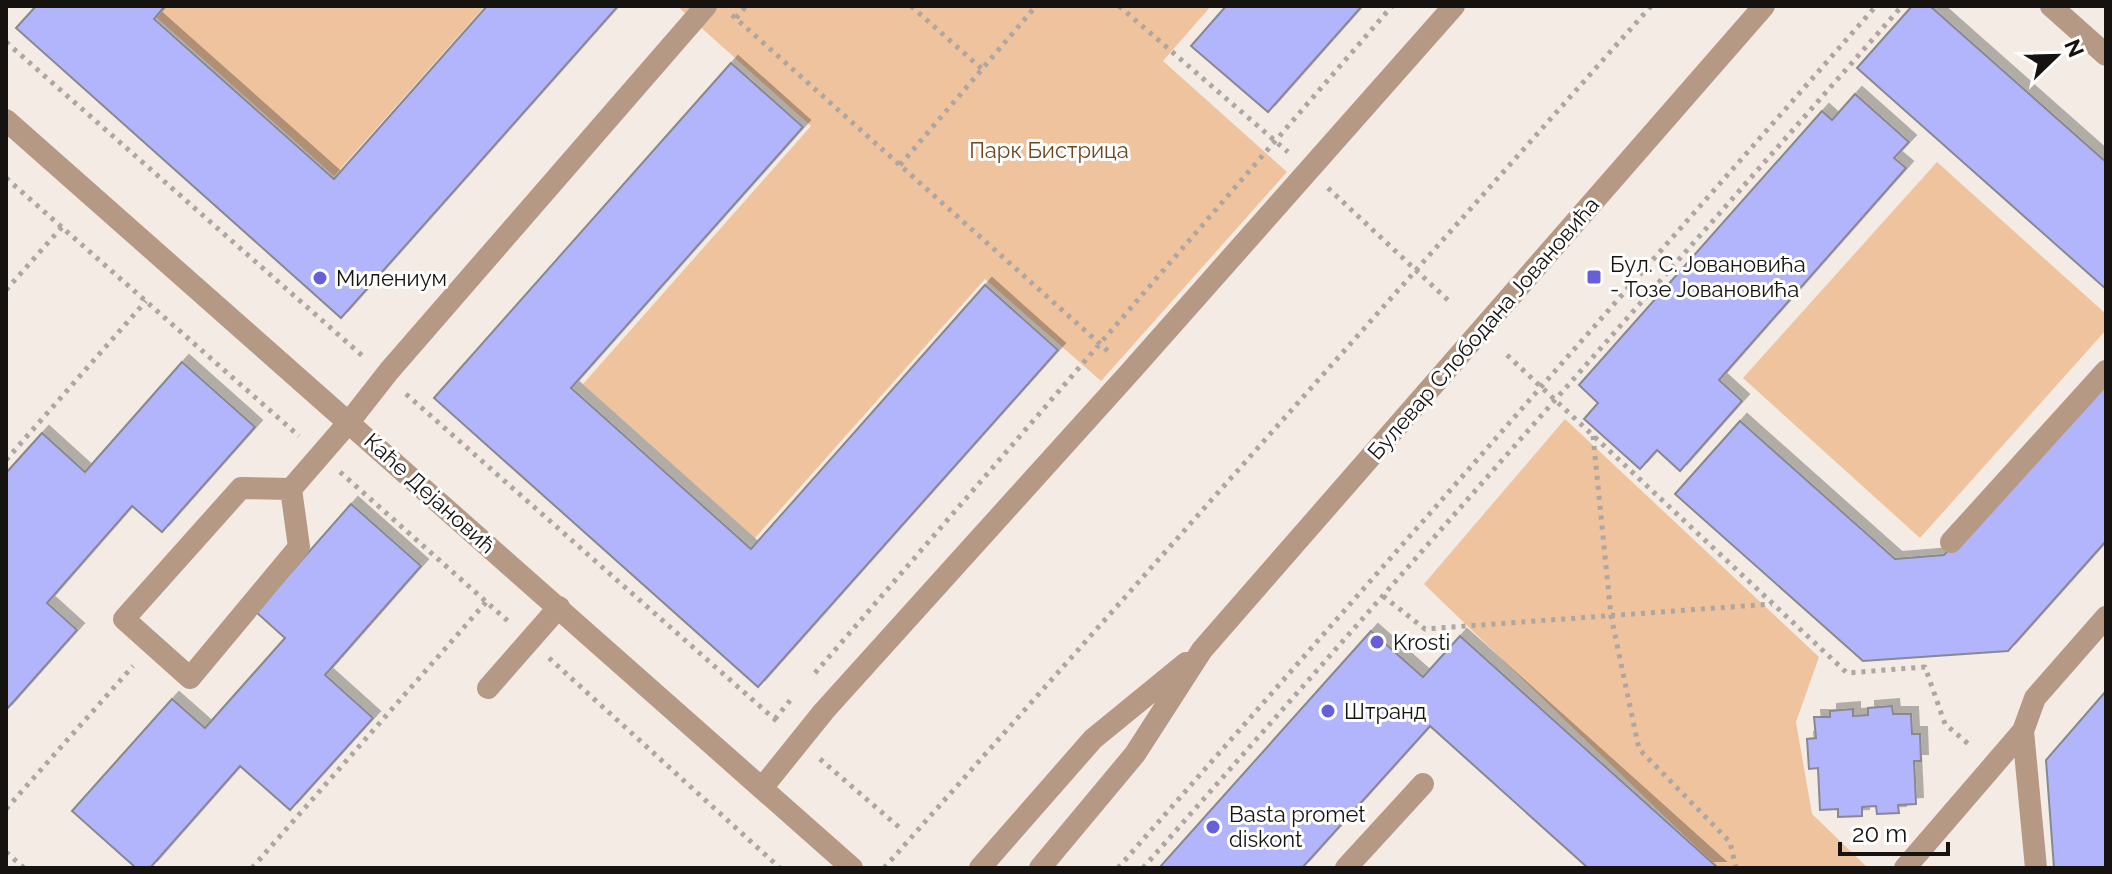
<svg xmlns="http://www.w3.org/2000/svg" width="2112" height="874" viewBox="0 0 2112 874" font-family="Raleway,sans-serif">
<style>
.green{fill:#f0c39f}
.building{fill:#b2b5fc;stroke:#878890;stroke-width:2;filter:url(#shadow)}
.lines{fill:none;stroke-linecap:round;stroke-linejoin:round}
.path{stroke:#ada6a1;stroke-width:5;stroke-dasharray:4 6;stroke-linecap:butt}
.service{stroke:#b59984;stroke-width:22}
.minor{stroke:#b59984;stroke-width:22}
.tertiary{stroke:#b59984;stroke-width:22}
.poi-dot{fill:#675fd9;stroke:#fff;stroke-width:3}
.labels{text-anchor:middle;stroke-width:6;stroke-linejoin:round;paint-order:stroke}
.park-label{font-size:22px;fill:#6f451f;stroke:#fff}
.poi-label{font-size:22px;fill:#151210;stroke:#fff;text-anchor:start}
.street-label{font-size:22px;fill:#151210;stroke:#fff}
</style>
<defs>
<filter id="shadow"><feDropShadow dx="7" dy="-7" stdDeviation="0" flood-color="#0004"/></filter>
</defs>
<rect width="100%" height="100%" fill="#f3ebe4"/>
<!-- green -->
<path class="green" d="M166,6h319l-151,170 -178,-159z
M677,6h534l-48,55 124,111 -186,209 -116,-102 -230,259 -172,-154 228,-258z
M1937,162l169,152v16l-186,208 -177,-160z
M1565,419l254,238 -23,65 16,92 56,54h-150l-294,-284z"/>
<!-- building -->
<path class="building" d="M36,6h129l-11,13 180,160 153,-173h131l-277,312 -325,-290z
M1226,6h136l-94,106 -77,-66z
M1912,6h18l176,156v127l-249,-221z
M731,63l72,64 -232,261 180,161 234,-264 73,65 -300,337 -324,-289z
M1855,94l54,48 -15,16 12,10 -187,212 23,21 -62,70 -23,-21 -17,19 -56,-50 14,-16 -19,-18 243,-274 10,9z
M182,362l73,65 -93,105 -30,-26 -85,97 30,27 -71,80v-237l36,-40 43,39z
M2106,373v168l-98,110 -145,10 -188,-167 65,-73 155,138 49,-4z
M351,504l70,62 -96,109 48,43 -83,92 -50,-44 -90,102h-14l-64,-57 100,-112 33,29 80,-90 -29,-26z
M1371,631l52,46 37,-41 258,232h-130l-158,-142 -128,142h-143z
M2106,691v177h-52l-8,-108z
M1892,706l1,8h18l1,20h8l1,27h-7l2,43 -18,1 1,8 -22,1 -1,-8 -14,1v9l-24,1v-8l-18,1 -2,-42 -9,1 -2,-30 9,-1 -2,-21h16v-6l23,-2v7l15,-1v-7z"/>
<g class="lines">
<!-- path -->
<path class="path" d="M911,6l71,63
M1119,6l169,146
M732,15l377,337
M736,18l10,-12
M6,42l360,317
M900,165l136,-159
M6,178l293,258
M1328,188l123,115
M6,290l56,-63
M1507,355l340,318 78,-6 20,57 27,23
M406,394l374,330
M1593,436l18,180 28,133 91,93 6,26
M6,460l140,-159
M340,472l169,150
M1383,596l42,33 347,-25
M549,658l231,210
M815,673l577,-667
M775,719l17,-21
M820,759l80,69
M6,809l127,-143
M6,852l18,16
M252,868l235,-267
M884,868l767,-862
M1118,868l758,-862
M1143,868l759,-862"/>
<!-- service -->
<path class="service" d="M291,489l8,58 -109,131 -66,-59 117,-131 50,1 58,-67 40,-51 317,-365
M1951,542l155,-171
M488,688l71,-81
M762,788l62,-77 307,-340 323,-365
M1346,868l77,-84
M1905,868l118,-137
M2036,868l-13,-137 12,-33 71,-81"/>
<!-- minor -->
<path class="minor" d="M2051,6l55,49
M6,120l846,748"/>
<!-- tertiary -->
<path class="tertiary" d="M980,868l113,-129 93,-76
M1040,868l95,-114 67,-104 562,-644"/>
</g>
<!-- markers -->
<g class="poi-dot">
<rect x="1586" y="269" width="16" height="16" rx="4"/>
<circle cx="320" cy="278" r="8"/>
<circle cx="1377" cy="642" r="8"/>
<circle cx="1328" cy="711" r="8"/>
<circle cx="1213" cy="827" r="8"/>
</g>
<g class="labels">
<!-- park labels -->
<g class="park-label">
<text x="1049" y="158">Парк Бистрица</text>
</g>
<!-- poi labels -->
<g class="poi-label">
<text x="1610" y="272">Бул. С. Јовановића<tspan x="1610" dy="25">- Тозе Јовановића</tspan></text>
<text x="336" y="286">Милениум</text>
<text x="1393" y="650">Krosti</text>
<text x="1344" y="719">Штранд</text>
<text x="1229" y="822">Basta promet<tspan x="1229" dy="25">diskont</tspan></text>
</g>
<!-- street labels -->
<g class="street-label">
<text transform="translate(1483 328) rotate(-49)" y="8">Булевар Слободана Јовановића</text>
<text transform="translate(430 493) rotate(42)" y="8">Каће Дејановић</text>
</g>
</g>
<!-- border -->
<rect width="2112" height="874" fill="none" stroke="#151210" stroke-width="16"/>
<!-- north arrow -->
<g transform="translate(2056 56) rotate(67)" stroke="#ffffff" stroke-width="6" paint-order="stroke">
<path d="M0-6L14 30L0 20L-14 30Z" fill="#151210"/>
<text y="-12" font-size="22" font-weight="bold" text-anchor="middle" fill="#151210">N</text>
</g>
<!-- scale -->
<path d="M1840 842v12h108v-12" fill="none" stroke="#151210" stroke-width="4"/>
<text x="1852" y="842" font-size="24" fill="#151210" stroke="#ffffff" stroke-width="6" paint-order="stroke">20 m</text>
</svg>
